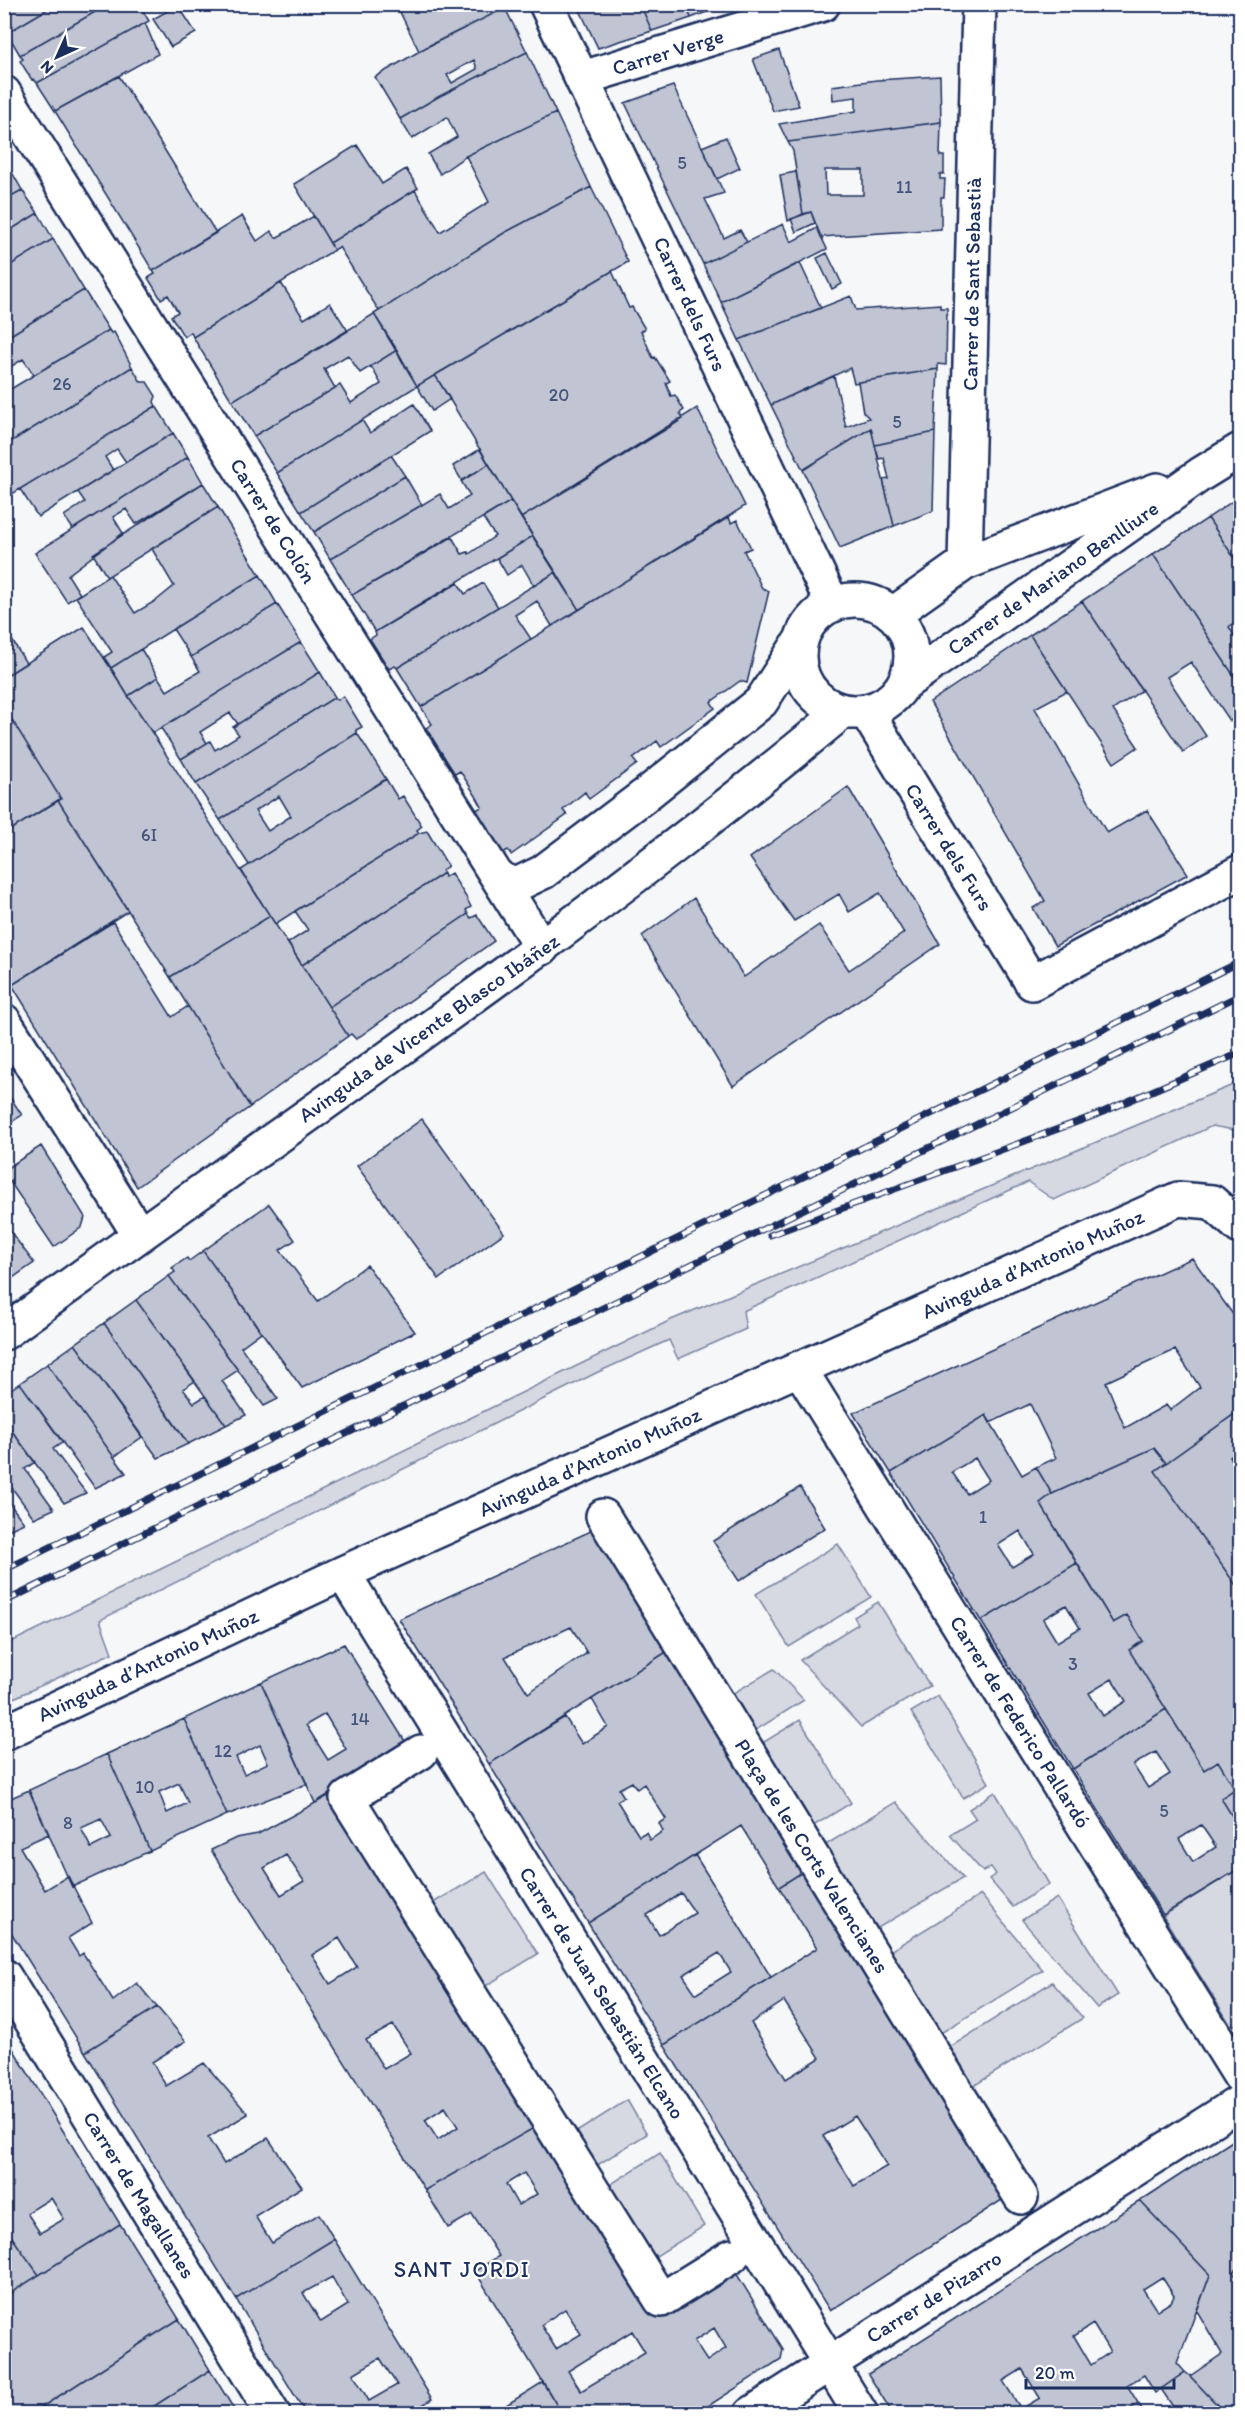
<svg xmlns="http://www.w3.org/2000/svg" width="1245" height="2418" viewBox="0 0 1245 2418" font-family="Itim,sans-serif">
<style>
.green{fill:#d6d9e2;stroke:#7884a0;stroke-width:1.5}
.building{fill:#c0c4d3;stroke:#1b2f5e;stroke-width:1.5;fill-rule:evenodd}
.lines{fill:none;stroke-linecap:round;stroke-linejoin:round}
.minor-casing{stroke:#1b2f5e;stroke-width:38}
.minor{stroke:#fff;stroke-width:33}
.rail-casing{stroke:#1b2f5e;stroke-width:7}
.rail{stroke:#fff;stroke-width:4.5;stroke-dasharray:14;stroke-linecap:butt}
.labels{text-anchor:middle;stroke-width:4.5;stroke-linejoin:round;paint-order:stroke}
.number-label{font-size:18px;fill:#44547b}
.street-label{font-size:21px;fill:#1b2f5e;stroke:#fff}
.neighbourhood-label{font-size:22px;letter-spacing:1.5px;fill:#1b2f5e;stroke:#fff}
</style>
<rect width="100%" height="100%" fill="#f6f7f9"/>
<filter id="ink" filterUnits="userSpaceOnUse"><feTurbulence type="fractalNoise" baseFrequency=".0167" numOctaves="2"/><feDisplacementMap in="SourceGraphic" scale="12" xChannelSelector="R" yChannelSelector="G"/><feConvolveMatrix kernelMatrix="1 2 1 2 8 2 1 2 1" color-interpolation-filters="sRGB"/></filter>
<g filter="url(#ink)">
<!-- green -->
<path class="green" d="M1240,1082v44l-6,4 -22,-4 -158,74 -26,-18 -285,129 3,18 -68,30 -9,-19 -73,33 -496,247 12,33 -107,49v-57l666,-325z
M838,1544l33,53 -82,50 -33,-53z
M878,1602l52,84 -69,41 -61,-67 58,-36 -4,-7z
M774,1669l30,31 -53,33 -21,-38z
M938,1696l51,87 -26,15 -52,-86z
M800,1720l51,83 -41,25 -51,-83z
M995,1792l54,92 -36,23 -24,-28 7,-5 -5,-7 -8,5 -33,-37 26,-16 -7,-10z
M896,1802l67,76 -92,54 -49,-85z
M1240,1868v158l-10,-2 -67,-108z
M486,1872l52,82 -54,33 -53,-83z
M981,1895l62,75 -107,66 -51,-82z
M1057,1898l61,97 -21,13 -75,-88z
M1052,1982l31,36 -116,72 -23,-39z
M627,2100l20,34 -51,32 -21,-33z
M660,2153l44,73 -51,32 -45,-72z"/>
<!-- building -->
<path class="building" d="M4,4h52l-49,29 -3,-5z
M56,4h53l-89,51 -13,-22z
M109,4h30l10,17 -112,62 -3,-4 -2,1 -12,-19 3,-2 -3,-4z
M396,4h107l2,4 -86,43z
M577,4h63l12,27 -54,17z
M640,4h46l5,14 -39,13z
M686,4h42l-37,14z
M178,5l18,28 -25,14 -18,-28z
M505,8l22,44 -89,45 -38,22 -25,-42 55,-32zM474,60l3,9 -25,14 -5,-8z
M145,23l13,31 -103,57 -18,-28z
M779,50l20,56 -26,5 -20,-52z
M527,52l29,61 -90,43 -26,18 -12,-20 29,-17 -10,-20 -35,22 -12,-20 38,-22z
M119,76l97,157 -63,38 -98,-160z
M940,76l1,46 -153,20 -9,-18 77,-13v-14l-23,3 -1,-14 45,-6z
M673,86l51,107 -19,6 19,39 16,-8 7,12 -44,22 -78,-161z
M556,113l35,74 -87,46 -125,78 -40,-64 -5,3 -4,-7 85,-53 25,42 49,-30 -23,-46z
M941,122l-1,34h4v18h-4v5h5l-1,18h-3v32l-120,8 -10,-25 -8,2 -10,-63 -5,-9zM825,170h38v25h-37z
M726,137l14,31 -23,11 -15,-32z
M357,145l25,39 24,-15 12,19 -88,55 -36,-59z
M5,160l17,30 -18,10v-40z
M796,172l7,42 -15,7 -8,-46z
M591,187l37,75 -211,124 -43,-72 130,-81z
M22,190l16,23 -34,21v-34z
M811,212l4,11 -19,9 -5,-13z
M38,213l15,26 -49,30v-35z
M242,216l15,25 14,-10 5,7 38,-22 20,34 -141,87 -2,-5 -7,5 -13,-21 7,-4 -10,-17 -7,4 -13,-21 7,-4 -2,-3z
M783,224l8,18 26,-14 10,21 -106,53 -18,-38z
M53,239l31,51 -80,49v-70z
M827,253l15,31 -10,5 -15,-31z
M800,263l21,45 -82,32 -18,-38z
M612,271l17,37 3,-1 13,22 -4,2 12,27 2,-1 15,24 -4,2 5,13 4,-1 9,15 -4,3 3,6 -162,99 -86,-143z
M281,283l23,36 26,-16 18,28 -116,70 -39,-64z
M84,290l25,40 -75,45 -11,-16 -19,12v-32z
M851,296l5,14 84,-6v4h7l-1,57 -8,-1v5l-84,14 -4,-15 -79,37 -32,-65z
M374,314l23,36 -37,23 -12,-18 -24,14 11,19 -81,48 -22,-35z
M109,330l2,3 3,-1 18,35 -128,79v-53z
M397,350l20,36 -140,87 -23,-37 86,-51 11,18 30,-19 -10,-18z
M132,367l9,15h6l9,14 -2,6 2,4 -152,93v-53z
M938,369l-3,63 -60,13 -4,-17 -68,42 -32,-65 63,-29 12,51 23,-9 -6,-6 -5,-30z
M435,375l15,24 -18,12 -15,-25z
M414,404l16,27 -129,81 -24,-39 85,-53 8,13z
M156,406l17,27 -47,29 -9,-13 -12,8 8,13 -75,47 -18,-28z
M697,408l48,98 -166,104 -58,-92z
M871,428l23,98 -54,22 -37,-78z
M935,432l-2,79 -39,15 -11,-46 6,-1 -5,-21 -5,1 -4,-14z
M173,433l15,24 -115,72 -9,-13 21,-14 -7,-10z
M480,449l9,15 -27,17 -9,-15z
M391,455l14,21 -91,56 -13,-20z
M188,457l15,26 -67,41 -10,-15 -13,8 10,16 -55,42 12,19 -13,8 -32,-49z
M489,464l22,37 -159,94 -22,-36 110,-65 9,15 21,-13 -9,-15z
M405,476l17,29 -92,54 -16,-27z
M203,483l15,24 -111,70 -14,-23z
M1240,496v71l-32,-49z
M511,501l22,35 -158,96 -23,-37 100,-58 10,17 6,-2 1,2 26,-18 -12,-18z
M218,507l42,68 -149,93 -7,-11 8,-5 -36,-55 34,-22 25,38 22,-13 17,-14 -22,-37z
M729,517l2,6 6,-3 14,28 -7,3 18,37 7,3 -22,92 -7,-2 -29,21 4,6 -54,39 -4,-6 -24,18 4,5 -48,35 -4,-7 -22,18 4,5 -56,40 -3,-5 -5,3 -27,-43 6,-3 -6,-11 -16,-25 -5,3 -29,-46 6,-4 -11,-17z
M1208,518l32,49v51l-11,9 11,18v40l-87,-131z
M533,536l23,36 -22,14 -12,-21 -15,10 -10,-17z
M1153,554l87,131v29l-10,7 -39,-59 -24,15 39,59 -23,16 -101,-151z
M556,572l23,38 -27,16 -15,-25 -22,14 16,24 -110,68 -24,-39z
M260,575l17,29 -86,53 -18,-28z
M458,583l7,11 18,-11 15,24 -101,61 -2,-2 -6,3 -19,-30 6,-4 -1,-3z
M1082,601l60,89 -29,20 25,37 -24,16 -84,-128z
M277,604l24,38 -148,91 -25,-37 30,-19 9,14 33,-20 -9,-14z
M4,627l22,36 -22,14z
M84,627l186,289 -100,61 -112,-177 3,-1 -57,-92v-30z
M1030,635l37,56 -32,17 72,125 40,-23 41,64 -133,72 -22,-38 12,-7 -115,-199z
M301,642l19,30 -82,52 -8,-11 -30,19 7,11 -26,16 -20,-31z
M141,649l17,28 -30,19 -17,-28z
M320,672l15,25 -139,87 -15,-25 29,-18 5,9 24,-15 -6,-8z
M343,696l19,31 -6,3 1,3 -137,87 -24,-36 139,-87 2,3z
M4,707l57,92 -57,35z
M357,733l29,46 -137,86 -29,-45zM279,796l12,20 -23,15 -13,-20z
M386,779l12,20 5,-3 19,30 -5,4 2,3 -144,91 -34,-54z
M848,787l92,157 -207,142 -91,-150 52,-38 50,79 75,-52 30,45 55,-37 -24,-40 -31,19 -10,-18 -45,27 -44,-63z
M58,800l70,111 -116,74 -8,-12v-139z
M427,831l21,35 -6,4 2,3 -142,92 -14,-22 20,-13 -13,-19 124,-78z
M444,873l1,4 6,-4 15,24 5,10 -5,3 2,4 -139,93 -27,-42z
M468,914l3,4 6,-3 17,26 -138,98 -5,-5 -3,2 -19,-29z
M270,916l78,120 -98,71 -80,-130z
M113,922l59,95 16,-11 62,101 -113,80 -125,-202z
M4,1088l18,27 -18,12z
M422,1119l82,114 -65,46 -82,-113z
M41,1146l44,71 -3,10 -28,20 -50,-74v-3z
M269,1204l26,36 -15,10 38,51 49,-36 48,67 -113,56 -99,-137z
M4,1223l30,40 -30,21z
M203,1251l58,81 -20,15 37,52 -14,7 -95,-130 6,-4 -3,-4 15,-10 2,3z
M1192,1258l48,66v86l-74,53 -12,-15 -102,46 -16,-27 20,-9 -26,-54 -40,19 -4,-8 -95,58 -38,-60zM1175,1350l25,37 -30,23 -4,-5 -41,23 -19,-46z
M169,1276l69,94 -16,11 24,34 -20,10 -90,-125z
M136,1300l59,81 -12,8 11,14 11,-7 21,29 -38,19 -84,-121z
M104,1323l72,103 12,18 -30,14 -83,-114z
M75,1344l67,93 -28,20 -67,-93z
M47,1364l67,93 12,16 -31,15 -75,-105z
M20,1383l43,59 -10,7 33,44 -22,10 -60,-83v-26z
M1240,1410v40l-10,7 10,14v120l-85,-120z
M986,1415l36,60 14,-8 16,27 -12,9 37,60 -96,58 -90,-148zM975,1458l14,22 -22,14 -15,-22zM1020,1531l14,23 -22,13 -14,-22z
M4,1420l31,42 -10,7 29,40 -20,9 -30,-41z
M1154,1448l12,15 -11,8 85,120v238l-19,-31 14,-9 -17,-28 -14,9 -75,-120 14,-9 -16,-26 -14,8 -73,-120 12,-9z
M800,1487l25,41 -86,53 -26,-40z
M4,1496l20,27 -20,9z
M593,1530l75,121 -179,113 -90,-145zM571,1627l16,26 -59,40 -23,-36z
M1077,1563l36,60 14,-8 16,26 -14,9 37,59 -93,60 -92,-148zM1066,1605l14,23 -23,14 -14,-23zM1112,1679l14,22 -23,15 -14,-23z
M344,1644l64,102 -93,57 -54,-121zM325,1714l21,35 -18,11 -22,-35z
M668,1651l136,220 -25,16 -38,-61 -153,97 -99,-159 76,-47 17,27 26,-17 -16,-28zM632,1782l5,7 7,-5 22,35 -7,4 4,8 -13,9 -4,-8 -7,4 -22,-35 7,-4 -5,-8z
M261,1682l46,102 -80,31 -43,-96zM260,1745l8,18 -24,11 -8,-17z
M1166,1709l38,61 14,-9 17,28 -14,9 19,31v39l-77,47 -90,-146zM1156,1752l14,22 -22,14 -15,-23zM1201,1825l15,22 -23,15 -14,-23z
M184,1719l43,96 -77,36 -43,-97zM179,1783l9,20 -21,10 -8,-21z
M107,1754l43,97 -78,36 -43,-97zM101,1819l10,19 -20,10 -10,-20z
M29,1790l20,44 -29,13 25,43 23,-14 24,47 -24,15 11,18 4,-3 30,48 24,-18 20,24 -72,45 -81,-131v-120z
M332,1794l207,331 -114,65 -214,-340 25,-12 22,-4zM286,1855l18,26 -23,14 -17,-27zM339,1938l18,29 -27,17 -18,-29zM393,2025l18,28 -27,16 -18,-29zM445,2107l13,20 -20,13 -13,-20z
M695,1855l76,122 -107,68 -76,-122zM681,1893l14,20 -36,22 -12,-20zM719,1953l12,19 -35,22 -13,-19z
M804,1871l201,327 -175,113 -166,-266 153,-97 -38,-61zM784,2001l36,57 -34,21 -35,-56zM855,2116l32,50 -33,20 -31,-50z
M157,2007l29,34 -34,21 14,24 38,-23 44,51 -40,24 16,26 44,-26 34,49 -47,29 17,27 47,-29 15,25 -98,60 -151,-247z
M4,2034l116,190 -81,51 -35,-49v-76l6,-3 -6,-8zM51,2198l13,21 -24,14 -13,-20z
M539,2125l119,189 75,-46 50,81 -2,10 -85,55h-134l-87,-143 24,-15 -27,-42 -24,14 -23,-38zM524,2173l13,21 -19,11 -12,-21zM565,2309l16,25 -25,15 -15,-24zM714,2328l12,20 -19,13 -13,-20zM632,2331l13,21 -64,39 -13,-20z
M1240,2136v131l-7,5 7,10v132h-14l-36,-38 32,-22 -25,-43 13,-36 -70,-74z
M1140,2201l70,74 -33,88 8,9 -30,21 -11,-18 -17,10 11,18 -15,11h-230l-25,-40zM1162,2277l12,19 -3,6 -14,9 -14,-22zM1093,2324l17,28 -19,13 -17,-29zM1022,2369l18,29 -19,11 -18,-28z
M120,2224l59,95 -148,95h-27v-117z
M4,2226l35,49 -35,22z
M334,2239l98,160 -23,15h-103l-70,-115zM332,2277l16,28 -27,17 -18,-29zM380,2358l17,27 -28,16 -16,-27z
M179,2319l31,51 -68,44h-111z
M210,2370l27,44h-95z
M1185,2372l5,4 36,38h-48l-17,-25z
M543,2382l19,32h-54l-5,-7z
M1138,2403l7,11h-22z
M421,2406l4,8h-16z
M813,2409l11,3v2h-18z"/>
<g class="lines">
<defs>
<path id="minor" d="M546,4l287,601
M583,78l240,-74
M4,93l538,855
M965,563l14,-559
M799 656a56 56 0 1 1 112 0a56 56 0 1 1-112 0Z
M893,614l72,-51 192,-73
M905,683l296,-209 39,-24
M866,711l166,272 208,-111
M498,878l18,7 27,-13 101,-76 117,-94 40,-62
M4,1021l135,213
M4,1333c282,-206 572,-399 839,-622
M799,1368l441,708
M603,1516l418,681
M343,1573l518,841
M4,1733l339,-160 835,-374 34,3 28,25
M421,1752l-74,46 314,502 71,-44
M4,1976l269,438
M751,2414l489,-312"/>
</defs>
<!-- minor casing -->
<use href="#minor" class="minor-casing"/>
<!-- minor -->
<use href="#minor" class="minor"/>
<defs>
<path id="rail" d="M770,1235l326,-120 144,-62
M4,1570l1236,-608
M4,1602l1236,-607"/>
</defs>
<!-- rail casing -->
<use href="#rail" class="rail-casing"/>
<!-- rail -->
<use href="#rail" class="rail"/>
</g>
</g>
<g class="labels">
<!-- number labels -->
<g class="number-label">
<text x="682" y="169">5</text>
<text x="904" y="193">11</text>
<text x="62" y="390">26</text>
<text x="559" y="401">20</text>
<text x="897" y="428">5</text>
<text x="149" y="841">6I</text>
<text x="983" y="1523">1</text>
<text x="1073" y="1670">3</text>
<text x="360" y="1725">14</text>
<text x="223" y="1757">12</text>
<text x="145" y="1793">10</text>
<text x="1164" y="1817">5</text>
<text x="68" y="1829">8</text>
</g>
<!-- street labels -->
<g class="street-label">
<text transform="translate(668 52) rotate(-17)" y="7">Carrer Verge</text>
<text transform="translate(972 284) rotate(-89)" y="7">Carrer de Sant Sebastià</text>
<text transform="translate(690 304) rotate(65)" y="7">Carrer dels Furs</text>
<text transform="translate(273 521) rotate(58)" y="7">Carrer de Colón</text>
<text transform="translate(1053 578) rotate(-35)" y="7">Carrer de Mariano Benlliure</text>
<text transform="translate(949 847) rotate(58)" y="7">Carrer dels Furs</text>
<text transform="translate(429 1028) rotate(-35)" y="7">Avinguda de Vicente Blasco Ibáñez</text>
<text transform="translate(1033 1264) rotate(-24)" y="7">Avinguda d’Antonio Muñoz</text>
<text transform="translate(590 1462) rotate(-24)" y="7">Avinguda d’Antonio Muñoz</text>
<text transform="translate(148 1665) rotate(-25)" y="7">Avinguda d’Antonio Muñoz</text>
<text transform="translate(1020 1722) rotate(58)" y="7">Carrer de Federico Pallardó</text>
<text transform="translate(812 1856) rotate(58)" y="7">Plaça de les Corts Valencianes</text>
<text transform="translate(602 1993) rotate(58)" y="7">Carrer de Juan Sebastián Elcano</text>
<text transform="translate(139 2195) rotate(58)" y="7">Carrer de Magallanes</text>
<text transform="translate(934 2297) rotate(-32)" y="7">Carrer de Pizarro</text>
</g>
<!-- neighbourhood labels -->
<g class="neighbourhood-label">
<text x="462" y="2277">SANT JORDI</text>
</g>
</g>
<!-- margin -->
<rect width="1245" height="2418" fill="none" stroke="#fff" stroke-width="24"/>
<rect x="12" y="12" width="1221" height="2394" fill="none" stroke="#1b2f5e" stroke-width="2" filter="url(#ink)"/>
<!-- north arrow -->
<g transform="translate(57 57) rotate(225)" stroke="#ffffff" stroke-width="4.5" paint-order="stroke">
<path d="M0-4.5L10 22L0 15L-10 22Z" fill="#1b2f5e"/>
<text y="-9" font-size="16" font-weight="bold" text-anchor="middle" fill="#1b2f5e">N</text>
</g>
<!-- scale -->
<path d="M1026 2379v9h148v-9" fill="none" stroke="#1b2f5e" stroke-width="3"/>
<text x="1035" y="2379" font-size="18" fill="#1b2f5e" stroke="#ffffff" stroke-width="4.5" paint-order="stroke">20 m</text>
</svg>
